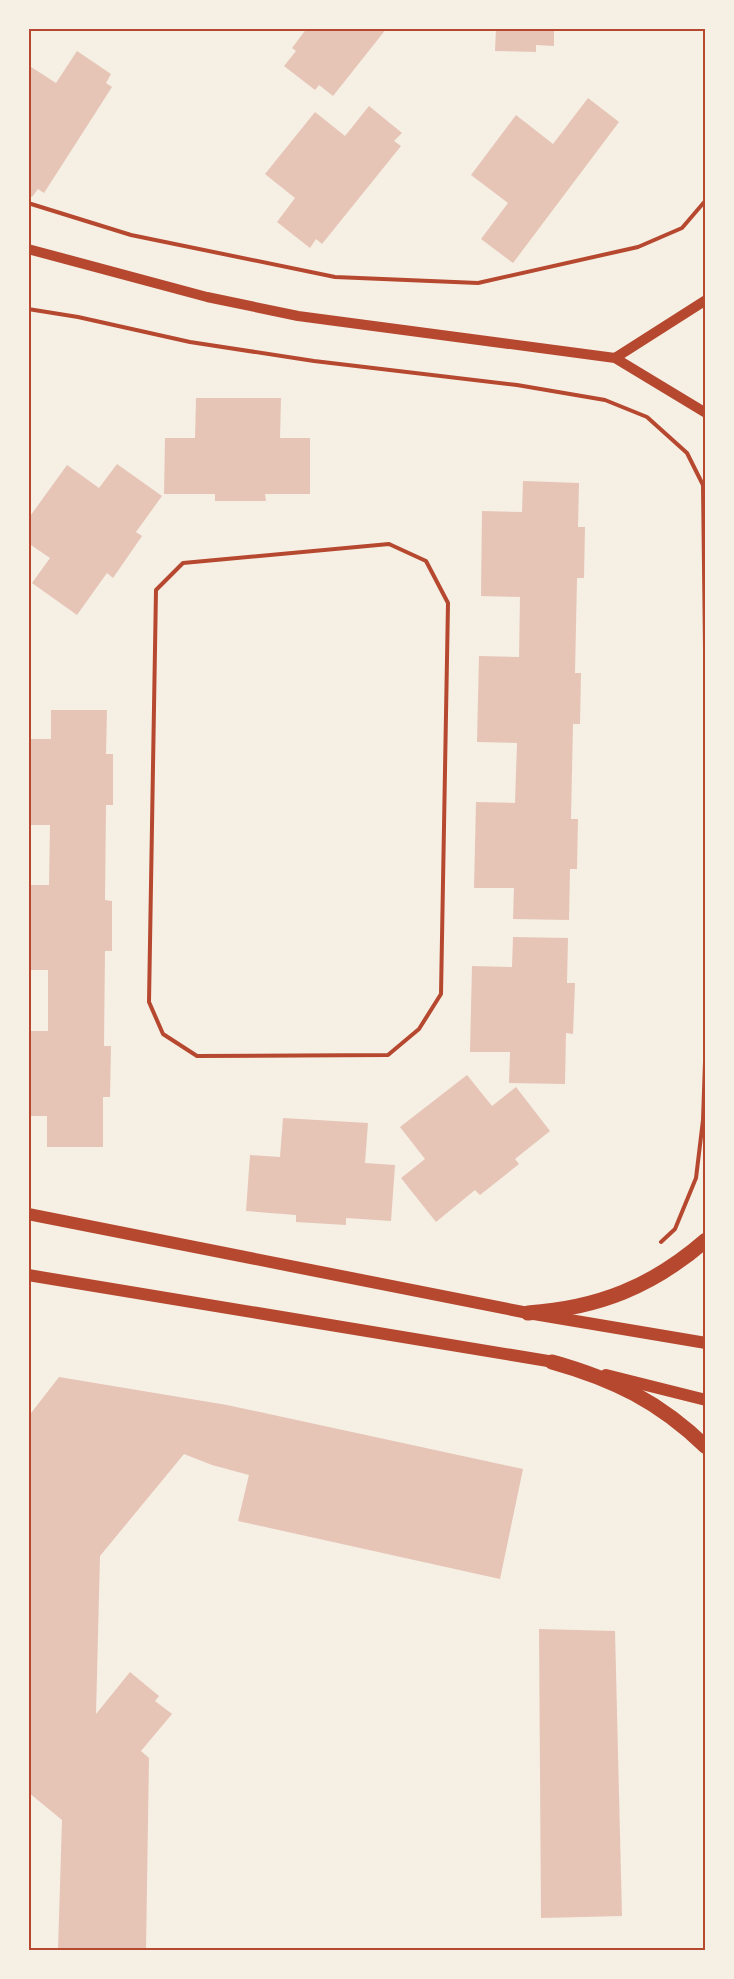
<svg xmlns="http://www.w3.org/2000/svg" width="734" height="1979" viewBox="0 0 734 1979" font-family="'Sofia Sans Condensed',sans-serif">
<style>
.building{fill:#e6c5b7}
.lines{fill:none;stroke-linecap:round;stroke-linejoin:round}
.path{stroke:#b5482f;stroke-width:4}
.tertiary{stroke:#b5482f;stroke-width:10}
.secondary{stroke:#b5482f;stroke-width:12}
.primary{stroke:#b5482f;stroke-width:15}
.neatline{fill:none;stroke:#b5482f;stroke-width:2}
</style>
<rect width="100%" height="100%" fill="#f6efe4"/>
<!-- building -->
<path class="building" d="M307,28h80l-54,68 -14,-11 -4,5 -31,-24 12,-15 -4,-3z
M496,28h58v18l-18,-1v7l-41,-1z
M77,51l34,23 -5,9 6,4 -68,106 -6,-4 -6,8 -4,-2v-130l28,18z
M588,98l31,24 -106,141 -32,-24 27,-36 -37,-28 45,-60 37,29z
M369,106l33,27 -8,8 7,5 -79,98 -6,-5 -6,9 -33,-26 18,-24 -30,-24 50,-62 30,24z
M196,398h85l-1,40h30v56h-45l1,7h-51v-7h-51l1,-56h30z
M117,464l45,32 -26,36 6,4 -29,42 -6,-5 -30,42 -45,-32 18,-25 -22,-15v-24l39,-54 32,23z
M523,481l56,2 -1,44h7l-1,51h-7l-2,95h6l-1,51h-7l-2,95h7l-1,50h-7l-1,51 -56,-1 1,-31h-40l2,-86 39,1 2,-60 -40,-1 2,-86 40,1 1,-60 -39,-1 1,-85 40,1z
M51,710h56l-1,44h7v51h-7l-1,95 7,1v50h-7l-1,95h7l-1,51h-7v50h-56v-31h-19v-85h20v-61h-20v-85h21l1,-60h-22v-86h23z
M513,937l55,1 -1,45h8l-2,51 -7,-1 -1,51 -56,-1 1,-31h-40l2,-86 40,1z
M467,1075l25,31 24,-19 34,44 -35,28 4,5 -39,31 -5,-5 -39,32 -35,-44 24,-19 -25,-32z
M283,1118l85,5 -3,40 30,2 -4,56 -45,-3v7l-50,-3v-7l-50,-4 4,-56 30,2z
M59,1377l168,28 296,64 -23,110 -262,-58 11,-46 -37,-10 -28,-11 -84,102 -4,158 34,-42 29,24 -4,5 17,13 -31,37 8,7 -3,192h-88l4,-130 -34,-28v-375z
M539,1629l76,2 7,285 -81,2z"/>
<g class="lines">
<!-- path -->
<path class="path" d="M28,203l103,32 204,42 143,6 160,-36 44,-19 24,-28
M28,309l50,8 112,25 124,19 203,24 88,15 42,17 40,36 16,32 3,245
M389,544l37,17 22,42 -7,391 -22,35 -31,26 -191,1 -34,-22 -14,-32 7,-412 27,-27z
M661,1242l14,-13 21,-51 7,-58 3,-88"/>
<!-- tertiary -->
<path class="tertiary" d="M28,249l179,48 91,19 317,42
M706,300l-91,58 91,55"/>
<!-- secondary -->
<path class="secondary" d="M28,1214l500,99 178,30
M28,1275l532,88
M606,1375l100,25"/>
<!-- primary -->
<path class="primary" d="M528,1313c70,-5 124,-26 178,-73
M552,1362c61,17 108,40 154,85"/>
</g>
<!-- border -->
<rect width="734" height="1979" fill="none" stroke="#f6efe4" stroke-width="60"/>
<rect x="30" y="30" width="674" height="1919" class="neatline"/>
</svg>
